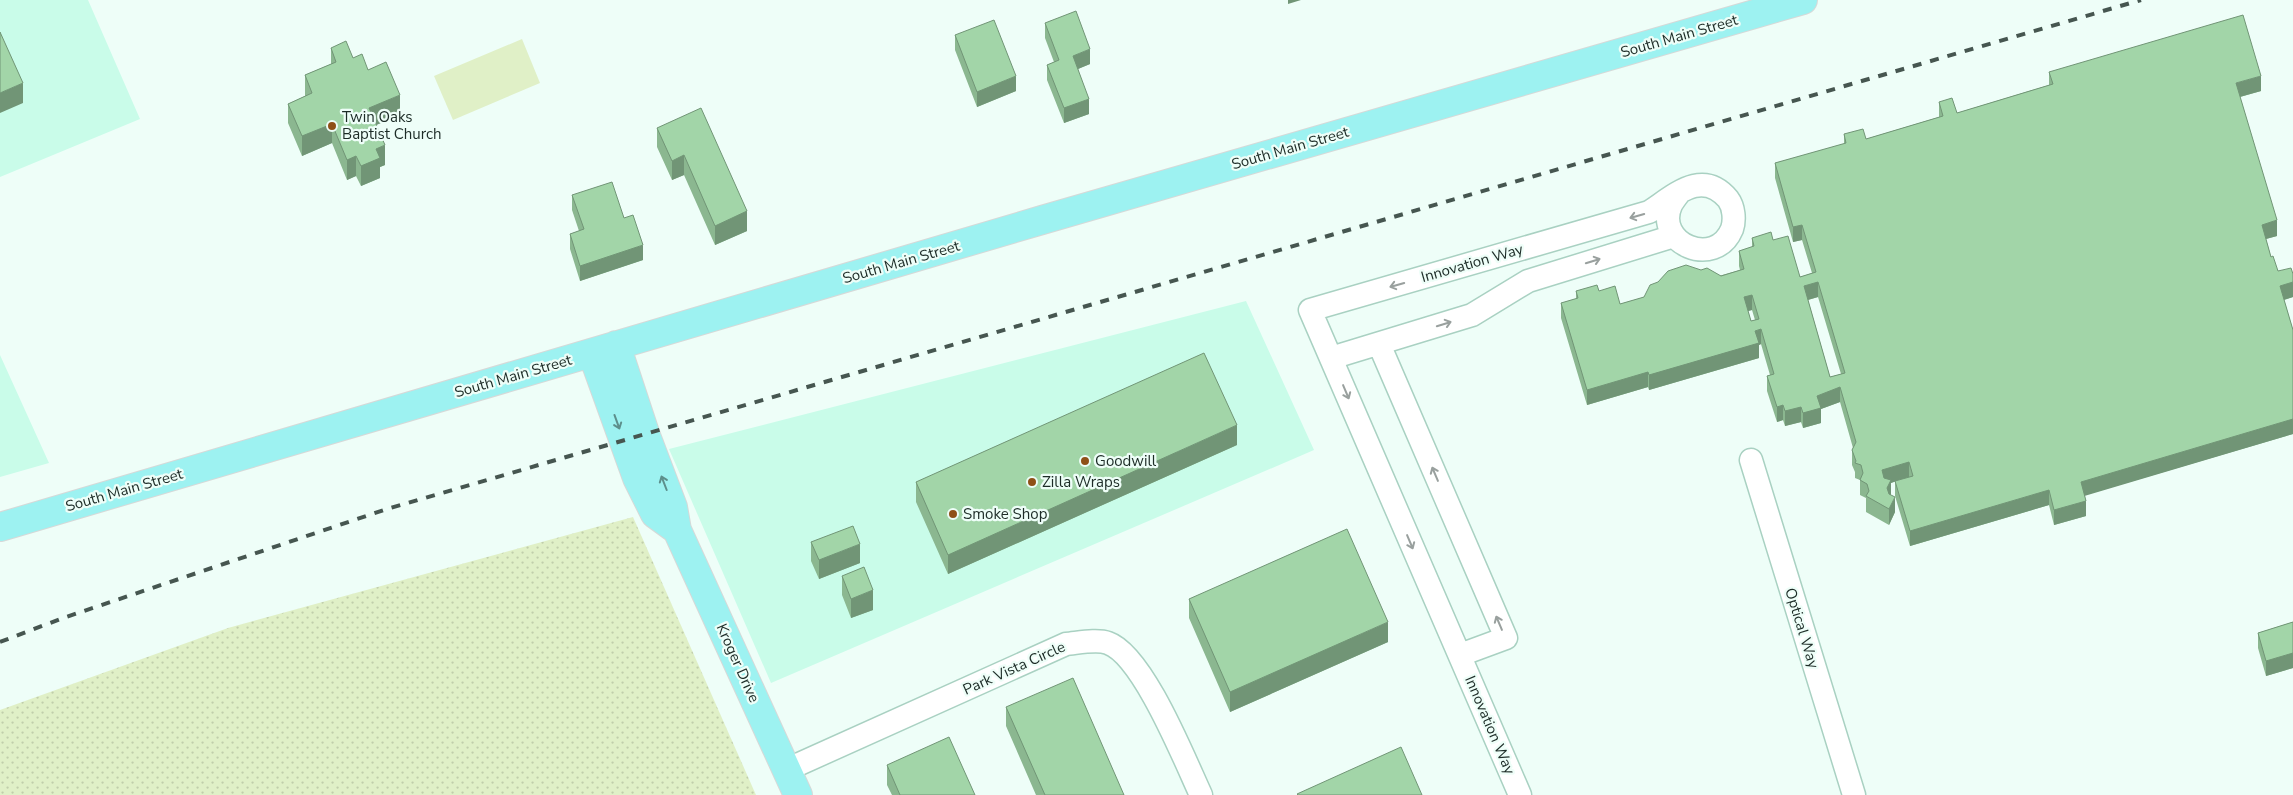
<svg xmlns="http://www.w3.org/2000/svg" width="2293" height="795" viewBox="0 0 2293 795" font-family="'Nunito Sans',sans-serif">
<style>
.built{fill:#c9fce9}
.grass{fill:url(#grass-dots)}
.green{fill:#e0f0c7}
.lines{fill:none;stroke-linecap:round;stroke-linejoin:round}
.minor-casing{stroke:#a9d1c2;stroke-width:25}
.major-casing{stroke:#d6d9d8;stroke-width:30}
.minor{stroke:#fff;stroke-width:22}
.major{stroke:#9df2f1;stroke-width:28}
.rail{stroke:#465650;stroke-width:4;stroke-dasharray:9 9;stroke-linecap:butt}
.wall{fill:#8bb790;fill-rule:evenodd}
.shaded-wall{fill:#719576}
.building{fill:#a2d5a8;stroke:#719576;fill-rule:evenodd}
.oneway{stroke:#99a09e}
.oneway2{stroke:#5d8f8c}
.poi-dot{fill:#8f5017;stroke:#eefef8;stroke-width:2}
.labels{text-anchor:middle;stroke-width:4.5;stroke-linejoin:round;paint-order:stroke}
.street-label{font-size:15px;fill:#1d2c27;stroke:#eefef8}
.poi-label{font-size:15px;fill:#1d2c27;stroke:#eefef8;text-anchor:start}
</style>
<defs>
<pattern id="grass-dots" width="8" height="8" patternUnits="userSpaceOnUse" patternTransform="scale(1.25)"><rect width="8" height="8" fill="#e0f0c7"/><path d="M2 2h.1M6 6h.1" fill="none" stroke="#c0ceab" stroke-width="1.8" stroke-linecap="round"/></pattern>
</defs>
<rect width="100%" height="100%" fill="#eefef8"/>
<!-- built -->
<path class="built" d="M0,0h88l52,119 -140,58z
M1246,301l68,149 -543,233 -102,-234z
M0,355l49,108 -49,14z"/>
<!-- grass -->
<path class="grass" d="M633,517l123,278h-756v-85l228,-82z"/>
<!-- green -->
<path class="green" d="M522,39l18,44 -87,37 -19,-44z"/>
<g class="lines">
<defs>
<path id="minor" d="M1379,344l127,294 -46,17
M1331,358l141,-43 56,-34 146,-45
M1751,460l103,335
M786,770l280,-126c12,-1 31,-5 42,-1 35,12 77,118 93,152
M1520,795l-210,-485 339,-98c25,-16 53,-44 79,-13 6,8 7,21 4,30 -17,41 -78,14 -61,-24 2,-4 6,-9 9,-13"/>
<path id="major" d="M616,345l29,88 28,74 4,23 121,265
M592,353l45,125 18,36 22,16
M0,527l1042,-307 761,-220"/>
</defs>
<!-- minor casing -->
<use href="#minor" class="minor-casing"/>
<!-- major casing -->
<use href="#major" class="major-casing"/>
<!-- minor -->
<use href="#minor" class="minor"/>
<!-- major -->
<use href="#major" class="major"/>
<!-- rail -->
<path class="rail" d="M0,642l63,-24 324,-109 1754,-509"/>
</g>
<!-- wall -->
<path class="wall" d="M1045,23l45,41 -12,5 11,45 -25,9 -17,-43v-15l7,-3 -9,-24z
M955,35l61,56 -39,16 -22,-57z
M331,48l22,10 15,12 32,45 -24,10 9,40 -5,2v11l-19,8 -5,-10 -9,4 -15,-37 -30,13 -14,-33v-19l17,-8v-21l26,-11z
M2049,72l212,19 -21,6 37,139 -11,3 5,18 7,14 15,3v23l-9,3 9,30v104l-208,61 1,21 -32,9 -5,-20 -139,41 -15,-50v-15l-4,2v12l4,17 -6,13 -23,-13v-14l-6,-3v-15l-5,-2v-6l-3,-7v-15l1,-2 -13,-46 -19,7v14l-18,5 -2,-6 -16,4 -2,-6 -6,2 -10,-31v-15l3,-1 -9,-31 -2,1v13l-110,32 -1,-3 -61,18 -26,-87v-15l15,-4v-8h23l21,13 120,-34 -1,-4v-15l13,-4v-9l21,2 27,37 12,-4 -10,-33 -9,2 -18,-64v-15l69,-19v-10l22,5 73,-22v-15l18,11 92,-28zM1818,297l23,77 -11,3 -22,-77zM1752,310l3,10 -4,1 -3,-10z
M657,128l90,83v20l-32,14 -31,-70 -12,5 -15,-33z
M572,195l52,23 19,42 -63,21 -10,-32v-15l9,-3 -7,-21z
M1237,445l-289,129 -32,-72v-20z
M811,542l49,21 -41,16 -8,-18z
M842,576l31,34 -22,8 -9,-23z
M1189,599l199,43 -158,70 -41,-94z
M2293,622v46l-27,8 -8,-28v-15z
M1006,707l118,88h-88l-30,-69z
M887,765l88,30h-83l-5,-10z"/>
<!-- shaded-wall -->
<path class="shaded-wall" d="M1288,0h13l-13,4z
M1090,49v15l-17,7v-15z
M1016,76v15l-39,16v-15z
M2261,76v15l-25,7v-15z
M23,83v20l-23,10v-20z
M400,95v20l-31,13v-20z
M1089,99v15l-25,9v-15z
M332,124v19l-30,13v-20z
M385,145v20l-5,2v11l-19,8v-20l15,-17z
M684,155v20l-12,5v-19z
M356,156v20l-9,4v-20z
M747,211v20l-32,14v-19z
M2277,220v16l-15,4v-15z
M1802,225v15l-9,2v-15z
M643,245v15l-63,21v-15z
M1818,282v15l-14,4v-15z
M2293,282v15l-13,4v-15z
M1752,295v15l-8,2v-15z
M1761,329v15l-2,1v13l-110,32v-15z
M1648,372v15l-61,18v-15z
M1840,387v15l-19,7v14l-18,5v-15l14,-17z
M1783,405v15l-6,2v-15z
M1801,407v15l-16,4v-15z
M2293,419v15l-212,63v-15z
M1237,425v20l-289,129v-19z
M1909,462v15l-18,6v12l-4,8 -5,-18v-15z
M2049,490v15l-139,41v-15z
M1895,497v15l-6,13v-16z
M2086,501v15l-32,9v-15z
M860,544v19l-41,16v-19z
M873,590v20l-22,8v-19z
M1388,622v20l-158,70v-20z
M2293,653v15l-27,8v-15z"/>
<!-- building -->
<path class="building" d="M1076,11l14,38 -17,7 16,43 -25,9 -17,-43 12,-5 -14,-37z
M2243,15l18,61 -25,7 41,137 -15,5 9,32 2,-1 5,15 13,-3 2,6v8l-13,4 13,44v89l-212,63 5,19 -32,9 -5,-20 -139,41 -15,-50 18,-5 -4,-14 -27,8 2,8 7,2 -4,8 2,6 6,3 -6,12 -23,-13 3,-5 -2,-7 -7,-4 3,-7 -2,-8 -6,-2 1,-2 -4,-11 4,-8 -16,-55 -23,9 4,12 -18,5 -2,-6 -16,4 -2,-6 -6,2 -10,-31 7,-2 -13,-45 -6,2 4,12 -110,32 -1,-3 -61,18 -26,-87 17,-5 -2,-7 21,-6 2,6 16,-5 5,18 24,-7 6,-12 8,-3 10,-11 18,-6 15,5 6,-2 14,8 23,-7 -5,-18 15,-5 -2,-8 19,-6 2,8 15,-4 12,41 16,-5 -14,-47 -9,2 -18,-64 71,-20 -2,-9 19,-5 3,10 77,-23 -4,-14 13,-4 5,15 96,-29 -4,-12zM1818,282l27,91 -15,4 -26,-91zM1752,295l7,24 -8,2 -7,-24z
M994,20l22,56 -39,16 -22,-57z
M0,32l23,51 -23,10z
M346,41l7,17 9,-4 6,16 18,-8 14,33 -31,13 16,37 -9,4 4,9 -19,8 -5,-10 -9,4 -15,-36 -30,12 -14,-32 24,-11 -7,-18 31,-13 -5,-14z
M701,108l46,103 -32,15 -31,-71 -12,6 -15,-33z
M612,182l12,36 9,-3 10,30 -63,21 -10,-32 14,-5 -12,-34z
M1204,353l33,72 -289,130 -32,-73z
M853,526l7,18 -41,16 -8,-18z
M1347,529l41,93 -158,70 -41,-93z
M864,567l9,23 -22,9 -9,-23z
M2293,622v31l-27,8 -8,-28z
M1073,678l51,117h-79l-39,-88z
M949,737l26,58h-75l-13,-30z
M1401,747l21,48h-124l-1,-1z"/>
<!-- one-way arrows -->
<defs><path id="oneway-shaft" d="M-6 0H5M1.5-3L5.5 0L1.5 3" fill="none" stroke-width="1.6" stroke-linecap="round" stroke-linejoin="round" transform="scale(1.25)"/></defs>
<g class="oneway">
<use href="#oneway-shaft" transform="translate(1637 216) rotate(164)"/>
<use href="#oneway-shaft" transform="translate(1593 261) rotate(-17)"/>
<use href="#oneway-shaft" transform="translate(1397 285) rotate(164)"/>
<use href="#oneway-shaft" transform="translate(1444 324) rotate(-17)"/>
<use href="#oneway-shaft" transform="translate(1346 392) rotate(67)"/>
<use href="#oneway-shaft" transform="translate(1435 474) rotate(-113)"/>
<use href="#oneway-shaft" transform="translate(1410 542) rotate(67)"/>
<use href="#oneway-shaft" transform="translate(1499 623) rotate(-113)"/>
</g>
<g class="oneway2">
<use href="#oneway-shaft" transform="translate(617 422) rotate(70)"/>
<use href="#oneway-shaft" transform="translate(664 483) rotate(-111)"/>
</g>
<!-- markers -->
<g class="poi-dot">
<circle cx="332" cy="126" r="5"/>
<circle cx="1085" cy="461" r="5"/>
<circle cx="1032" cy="482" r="5"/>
<circle cx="953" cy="514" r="5"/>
</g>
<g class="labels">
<!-- street labels -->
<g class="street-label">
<text transform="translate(1679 36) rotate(-16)" y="5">South Main Street</text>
<text transform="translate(1290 148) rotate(-16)" y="5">South Main Street</text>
<text transform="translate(901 262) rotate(-16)" y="5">South Main Street</text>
<text transform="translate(1472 263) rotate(-16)" y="5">Innovation Way</text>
<text transform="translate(513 376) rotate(-16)" y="5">South Main Street</text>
<text transform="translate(124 490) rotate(-16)" y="5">South Main Street</text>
<text transform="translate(1802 628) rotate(73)" y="5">Optical Way</text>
<text transform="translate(738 663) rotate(66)" y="5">Kroger Drive</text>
<text transform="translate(1014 668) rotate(-24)" y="5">Park Vista Circle</text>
<text transform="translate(1490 725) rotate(67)" y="5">Innovation Way</text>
</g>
<!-- poi labels -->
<g class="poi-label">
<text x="342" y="122">Twin Oaks<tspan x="342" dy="17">Baptist Church</tspan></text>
<text x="1095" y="466">Goodwill</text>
<text x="1042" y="487">Zilla Wraps</text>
<text x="963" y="519">Smoke Shop</text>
</g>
</g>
</svg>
